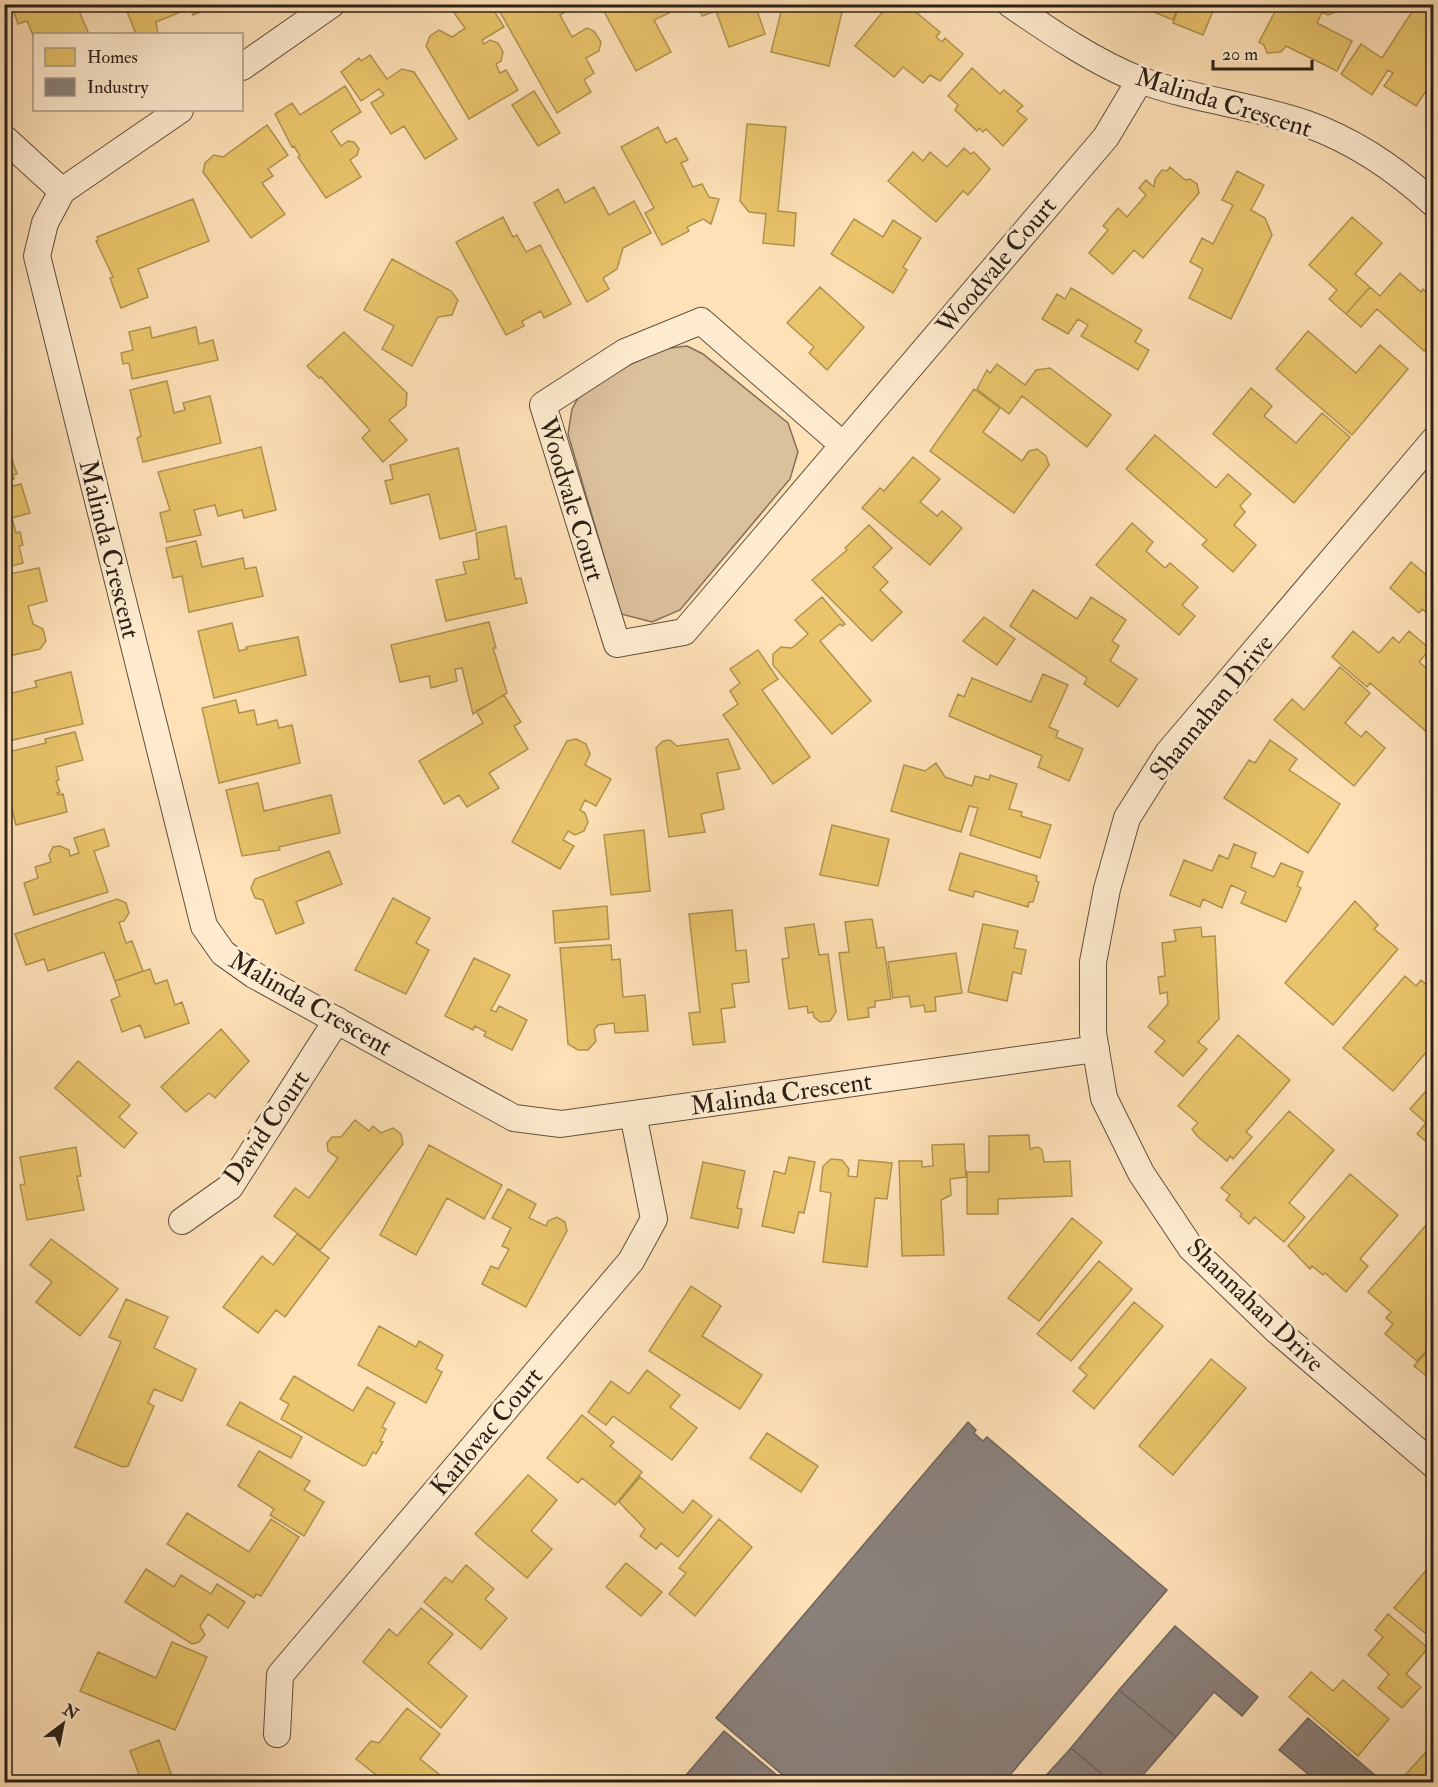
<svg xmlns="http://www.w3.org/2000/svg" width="1438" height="1787" viewBox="0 0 1438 1787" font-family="'IM FELL Double Pica',serif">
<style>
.green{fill:#dbc09c;stroke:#84705a;stroke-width:1.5}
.homes{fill:#e9c46a;stroke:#b09351;stroke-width:1.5}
.industry{fill:#8a817c;stroke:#6e645e;stroke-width:1.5}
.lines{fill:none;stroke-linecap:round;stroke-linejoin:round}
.minor-casing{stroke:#615040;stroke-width:28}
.minor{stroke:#ffecd0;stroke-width:26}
.labels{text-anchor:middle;stroke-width:6;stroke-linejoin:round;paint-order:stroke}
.street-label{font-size:26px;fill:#2c2018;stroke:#ffecd0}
</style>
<rect width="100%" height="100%" fill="#ffe1b7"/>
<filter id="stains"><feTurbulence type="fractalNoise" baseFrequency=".00333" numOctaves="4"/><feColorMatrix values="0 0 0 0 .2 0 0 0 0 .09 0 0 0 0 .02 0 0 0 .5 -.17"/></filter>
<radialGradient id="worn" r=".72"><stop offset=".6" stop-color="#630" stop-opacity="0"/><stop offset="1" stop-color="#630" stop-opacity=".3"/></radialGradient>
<!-- green -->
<path class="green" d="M687,346l16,8 85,69 10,29 -8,27 -110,131 -28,12 -31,-8 -53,-180 4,-25 12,-22 78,-38z"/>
<!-- homes -->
<path class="homes" d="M11,4h65l13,30h-55v4l-7,-17 -9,3z
M124,4h94l-25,11 -3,-7 -34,14 2,12h-22z
M469,4h21l14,23 -22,13 2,4 6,-4 8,3 5,9 -2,9 -5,3 4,9 6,-3 12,20 -49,29 -43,-73 4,-10 9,-6 13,7 13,-9 -11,-15z
M508,4h70l-18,11 12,22 15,-9 7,3 7,11 -2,9 -13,7 8,15 -10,7 7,12 -34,21 -57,-101z
M600,4h64l5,9 -15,7 17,32 -35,19z
M698,4h57l10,30 -36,13 -13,-36 -14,5z
M783,4h61l-15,62 -58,-14z
M889,4h17l34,28 -4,5 6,5 3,-4 18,16 -23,27 -10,-6 -7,8 -20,-16 -9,10 -39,-31z
M1135,4h44l-6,16z
M1180,4h45l-2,5 -8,-3 -12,29 -30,-12z
M1236,4h22l-3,8z
M1279,4h60l-3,8 -8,3 -6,-3 -5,11 35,18 -15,30 -51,-25 -5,6 -14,1 -3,-8 -5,-3z
M1417,4h17v75l-18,27 -32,-20 9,-13 -5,-3 -16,25 -31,-21 20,-30 21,14z
M370,55l17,24 15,-10 12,3 43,67 -32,20 -21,-33 -13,8 -20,-31 13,-8 -5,-6 -18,12 -20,-29 18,-14 2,3z
M972,68l28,26 4,-4 19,16 -6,5 10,8 -24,27 -17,-17 -3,3 -4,-4 -2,3 -22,-21 3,-5 -10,-9z
M345,86l16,26 -30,19 10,15 7,-5 6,1 5,7 -2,6 -7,5 11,17 -35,21 -28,-41 2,-1 -6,-10 -2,1 -17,-33 17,-11 8,12z
M534,91l26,42 -22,13 -26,-41z
M747,124l39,3 -8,84 18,2 -2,33 -31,-3 3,-29 -17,-2 -9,-11z
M267,125l21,30 -20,14 5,7 -11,7 23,31 -34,24 -48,-66 2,-9 9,-8 9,2z
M658,127l8,16 10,-5 12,22 -7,3 12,24 9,-3 7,13 10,2 -8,25 -8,-5 -16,8 2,4 -27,14 -17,-32 9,-5 -33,-61z
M964,148l7,6 3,-2 16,17 -22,26 -5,-4 -27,31 -48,-41 25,-29 10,9 7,-9 17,15z
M1170,167l15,13 5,-1 7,5 2,9 -56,65 -9,-8 -21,24 -24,-21 19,-23 -5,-4 15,-18 9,9 19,-22 -7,-7 7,-8 8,7 1,-8 7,-9 5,1z
M1237,171l27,14 -13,25 14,8 7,17 -41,84 -42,-21 14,-29 -13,-7 12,-24 11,6 20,-39 -11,-5z
M594,187l15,28 25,-14 17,32 -28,15 -6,21 -14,9 6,11 -22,13 -53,-99 24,-14 7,14z
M193,199l16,42 -71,28 10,28 -27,11 -11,-30 3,-1 -17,-36 2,-1 -1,-3z
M503,217l10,20 4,-2 9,17 14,-7 31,59 -27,14 -3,-7 -19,10 2,5 -18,9 -50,-93z
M1352,217l30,26 -27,31 15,13 -24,27 -17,-15 8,-9 -28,-25z
M854,219l29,18 10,-17 28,18 -18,29 4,3 -14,23 -62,-39z
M392,259l59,32 7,9 -6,15 -14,2 -26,49 -30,-17 12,-23 -30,-16z
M1400,273l21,19 2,-3 11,9v42l-10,11 -47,-42 -16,18 -15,-13 24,-27 10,9z
M820,287l44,40 -37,43 -18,-17 5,-6 -27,-24z
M1071,288l71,42 -7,12 14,8 -11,20 -57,-34 7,-11 -10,-6 -10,15 -26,-15 15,-25 8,5z
M150,327l2,11 44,-11 3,17 14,-4 5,20 -86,19 -3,-16 -6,1 -2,-11 12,-3 -4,-18z
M1308,331l48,42 24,-28 28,24 -56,66 -76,-66z
M344,332l63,61 -1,13 -17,14 18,20 -24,22 -21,-24 8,-8 -49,-53 -2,1 -12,-12z
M997,364l28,21 11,-15 14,-2 61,47 -24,32 -65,-51 -13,18 -32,-25 10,-19 3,3z
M167,381l7,32 11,-3 -2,-7 27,-7 11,47 -78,19 -6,-24 4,-2 -11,-46z
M1251,388l21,18 -8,10 32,27 26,-30 28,24 -56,66 -81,-69z
M974,389l26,19 -17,24 39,29 7,-10 8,-2 9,7 3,9 -35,48 -84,-62z
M1155,435l61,53 12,-14 23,20 -11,12 5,6 -11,13 22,20 -23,27 -31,-27 5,-5 -81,-71z
M4,436l13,38 -4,1 1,4 -10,3z
M261,447l15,63 -32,8 -2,-8 -24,6 -3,-11 -21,5 7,25 -34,7 -7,-29 10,-3 -12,-38z
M458,448l18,82 -36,9 -11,-45 -38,10 -6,-23 8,-2 -3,-14z
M913,457l27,22 -20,23 17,14 5,-5 20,17 -32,37 -68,-57 18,-20 4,3z
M21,484l9,29 -18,5 4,15 4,-1 3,13 -4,1 4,17 -19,5v-80z
M1132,523l21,19 -7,9 19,17 5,-5 28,24 -16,18 13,11 -16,19 -83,-70z
M869,525l23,23 -19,19 15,15 -8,8 22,22 -30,29 -60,-61 35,-30 -2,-2z
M506,526l9,53 6,-1 6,25 -81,18 -10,-41 30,-6 -3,-12 16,-3 -3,-26z
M196,541l6,26 41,-9 2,11 11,-2 7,29 -74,16 -7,-36 -9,2 -7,-30z
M1411,562l23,19v38l-12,-10 -3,4 -29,-25z
M39,568l8,33 -19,5 5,18 10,5 3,12 -6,8 -36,8v-57l3,4h3l-6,-29z
M1033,590l44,29 14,-22 35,23 -14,21 7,5 -9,15 27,18 -19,28 -34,-23 3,-6 -77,-52z
M822,597l23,27 -3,2 -2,-2 -20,17 51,60 -39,33 -59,-69v-11l8,-7 11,1 16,-14 -13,-14z
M984,617l31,22 -18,26 -34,-24z
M489,622l7,26h-3l14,45 -34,21 -11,-46 -7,1 2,12 -26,7 -2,-12 -29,6 -9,-37z
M232,623l7,28 8,-2 -1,-2 52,-10 8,38 -92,23 -16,-67z
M1353,631l26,22 14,-16 6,6 10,-12 21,18 -11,13 15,13v63l-64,-55 -3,4 -35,-30z
M758,650l20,29 -16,11 48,67 -37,27 -50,-69 15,-11 -8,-13 10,-8 -10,-14z
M1340,667l30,26 -25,30 16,14 5,-6 19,17 -31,38 -80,-66 18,-21 12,11z
M71,672l12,52 -79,18v-47l33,-8 -2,-6z
M1043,674l25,11 -19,42 9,4 -2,6 27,12 -14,32 -31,-14 4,-11 -93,-40 9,-22 6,3 8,-19 59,24z
M504,695l17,27 -7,4 14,23 -39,24 10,15 -32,19 -8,-12 -15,9 -25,-43 64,-38 -7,-12z
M236,700l3,13 15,-3 3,15 20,-5 2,8 13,-3 8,38 -81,20 -17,-75z
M75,732l8,28 -27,7 3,13 -3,1 4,11 -3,1 1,2 5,-1 4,18 -51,13 -9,-36h-3v-36l42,-10 -1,-4z
M576,739l10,5 4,10 -5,11 26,14 -15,27 -11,-6 -5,10 5,3 3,9 -4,9 -9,4 -7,-4 -5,9 11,6 -14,23 -48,-27 55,-101z
M728,739l12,30 -23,4 7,36 -23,5 4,18 -36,5 -13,-89 7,-7 7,-1 7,6z
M1270,740l27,19 -8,11 51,34 -32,49 -84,-55 25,-38 6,3z
M936,763l9,14 27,9 3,-10 14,4 1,-5 27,9 -8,25 13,3 -1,4 30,9 -11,33 -70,-23 8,-27 -9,-2 -8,26 -70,-21 13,-46 21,6z
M258,783l6,28 67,-16 9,38 -61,14 1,3 -38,6 -16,-66z
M832,825l57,14 -11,47 -58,-11z
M104,829l5,17 -15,5 14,41 -74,23 -10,-32 14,-5 -3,-11 16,-5 -2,-7 4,-8 7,-1 9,4 1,6 9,-3 -5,-15z
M644,830l6,61 -39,4 -7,-60z
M1234,844l22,9 -5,14 23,10 7,-14 22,9 -6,14 4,2 -15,34 -45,-19 5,-11 -15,-7 -9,23 -19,-9 -3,8 -30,-12 14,-35 28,11 7,-16 9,4z
M329,851l13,33 -46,18 8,21 -28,11 -13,-34 -8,-2 -4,-10 4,-9z
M960,853l77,23 -1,5 3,1 -6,20h-4l-1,5 -53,-16 -2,6 -24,-7z
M393,898l37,20 -14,25 13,7 -23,44 -51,-24z
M117,899l9,4 3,10 -5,8 -5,1 7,21 6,-2 11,30 -28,10 -11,-29 -56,19 -4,-12 -18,6 -11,-31z
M1355,901l23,24 -4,4 24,20 -65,76 -48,-42z
M607,906l2,33 -54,4 -2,-32z
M732,910l4,41 10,-1 3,32 -17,2 3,23 -14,2 4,33 -32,3 -4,-32 11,-1 -11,-98z
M872,919l5,29 7,-1 7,52 -16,2v6l-7,1 1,9 -21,3 -9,-67 10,-1 -4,-30z
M814,924l5,31 9,-1 8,58 -6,9 -10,1 -6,-5 -1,-5 -5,1 -1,-7 -18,3 -7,-50 7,-1 -4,-30z
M983,924l35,7 -4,17 12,2 -5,24 -8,-2 -6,29 -39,-9z
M1201,927l1,10 13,-1 4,83 -21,23 9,7 -24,27 -28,-24 10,-11 -17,-14 20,-23 -1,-12 -7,2 -2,-17 7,-1 -3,-33 14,-2 -2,-11z
M611,945l1,15 8,-1 3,38 22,-2 3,36 -33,2 -1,-10 -16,2 -4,5 2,11 -8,9h-10l-10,-6 -8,-96z
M956,953l6,40 -27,4 1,14 -11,1 -1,-7 -13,2 -2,-11 -16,2 -5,-36z
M474,958l36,17 -19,35 5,2 3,-6 28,14 -15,30 -28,-14 2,-4 -11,-6 -2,4 -28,-14z
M150,969l5,15 12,-4 8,25 7,-3 7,21 -44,15 -5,-13 -18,7 -11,-32 9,-4 -5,-15z
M1405,976l11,10 5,-6 13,11v63l-6,-4 -35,41 -50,-43z
M221,1029l28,32 -34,37 -6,-5 -23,19 -25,-25z
M1238,1035l52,45 -44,52 6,5 -19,22 -3,-3 -3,5 -30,-25 -5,-7 6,-6 -20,-17z
M78,1061l52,44 -11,12 18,16 -13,15 -69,-60z
M1434,1082v66l-17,-14 9,-11 -16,-14z
M1289,1111l45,39 -45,53 16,14 -21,25 -29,-25 -6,7 -9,-8 2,-2 -16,-14 4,-5 -9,-7z
M355,1120l14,11 4,-5 8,7 12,-5 8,6 2,10 -83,106 -46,-34 21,-28 14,10 29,-40 -10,-7 -1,-8 5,-6h9z
M1029,1135l1,14 8,-2 4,3 2,12 26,-1 2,35 -74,3v15h-31v-42h22v-36z
M964,1144l2,33 -16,2 1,16 -10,5 3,55 -42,1 -3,-95h23v6l11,-1 -1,-21z
M429,1145l73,40 -18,34 -37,-21 -31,57 -36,-20z
M76,1147l5,29h-4l7,34 -57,10 -7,-35 5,-1 -5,-27z
M789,1157l26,5 -11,51 -5,-1 -5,21 -32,-7 12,-55 11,3z
M831,1159l11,1 7,9 -1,7 9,1 2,-17 33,3 -5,36 -12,-1 -8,69 -44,-5 8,-69 -11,-2 3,-25z
M703,1162l42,9 -8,37 5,1 -4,19 -47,-10z
M1350,1174l48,41 -38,44 8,7 -22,26 -21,-19 -2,2 -11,-9 -2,3 -22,-23z
M508,1189l28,15 -7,14 17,8 2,-5 9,-4 8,5 2,9 -41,76 -44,-23 9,-18 7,3 11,-20 -7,-3 9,-18 -19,-10z
M1434,1216v103l-7,8 7,5v10l-17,19 -32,-27 8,-10 -7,-6 5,-6 -23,-20z
M1072,1218l30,24 -63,79 -31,-23z
M297,1234l32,24 -44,59 -9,-7 -18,23 -35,-26 39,-51 11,9z
M51,1239l67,50 -38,47 -44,-34 16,-20 -22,-17z
M1099,1261l33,28 -61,72 -34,-27z
M691,1286l30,20 -19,30 60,39 -22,34 -91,-58z
M126,1299l42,18 -14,31 42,21 -14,32 -28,-12 -6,14 6,3 -26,60 -6,1 -47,-20 46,-105 -12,-5z
M1134,1302l29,24 -69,83 -21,-18 14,-16 -8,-7z
M379,1326l37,21 3,-6 24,14 -7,14 6,3 -16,31 -68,-38z
M1434,1343v39l-20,-16z
M1211,1359l35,29 -73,87 -34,-29z
M647,1370l33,25 -10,12 27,21 -25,32 -59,-44 -7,9 -18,-13 23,-31 18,13z
M294,1376l59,35 14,-24 28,16 -13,24 4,2 -6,12 3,1 -7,12 -3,-2 -7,13 -3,1 -82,-47 8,-15 -9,-5z
M240,1402l62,35 -11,21 -64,-33z
M582,1415l32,27 -4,4 32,26 -27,33 -33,-27 -4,5 -31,-25z
M767,1433l51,33 -17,26 -51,-34z
M259,1451l51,30 -6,9 20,12 -20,34 -34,-21 4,-6 -36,-23z
M528,1475l29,25 -26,31 21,18 -25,29 -52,-44z
M640,1477l43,36 10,-13 19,16 -34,41 -17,-14 -5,6 -16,-13 5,-7 -26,-27z
M187,1513l62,39 22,-33 28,18 -38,59 -5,-2 -2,4 -87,-54z
M719,1519l33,28 -57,69 -26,-22 17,-21 -7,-5z
M1434,1561v61l-9,11 -31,-25z
M626,1563l36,29 -21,24 -35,-29z
M466,1565l28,24 -9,10 22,19 -26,31 -57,-47 21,-25 7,5z
M146,1569l28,18 7,-12 30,19 6,-10 28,18 -17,26 -20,-14 -8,12 5,9 -6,7 -7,2 -67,-42z
M421,1608l32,26 -25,29 39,33 -26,32 -78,-66 26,-33 8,7z
M1388,1614l40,34 -22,26 15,13 -19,21 -24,-20 11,-14 -21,-19 15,-18 -8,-7z
M172,1642l35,15 -32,73 -95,-39 18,-39 58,26z
M1311,1672l22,19 10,-11 46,39 -31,37 -69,-59z
M407,1708l33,26 -20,25 25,20 -2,3h-58l-29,-23 15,-18 8,2z
M159,1740l15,42h-32l-12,-31z
M1434,1743v39h-35z"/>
<!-- industry -->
<path class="industry" d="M968,1422l8,8 -2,3 9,8 4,-4 180,153 -163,192h-213l-75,-64z
M1175,1626l83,71 -16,19 -28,-24 -38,45 -57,-47z
M1119,1690l57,47 -34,39 8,6h-39l-40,-34z
M1308,1718l75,64h-82l7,-8 -29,-24z
M724,1731l61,51h-105z
M1071,1748l40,34h-71z"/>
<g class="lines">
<defs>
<path id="minor" d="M1010,4c39,27 86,59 130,76 54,20 113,25 167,44 48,17 90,46 127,80
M242,67l90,-63
M180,110l-118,81 -17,32 -8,33 167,670 19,27 31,22 260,143 47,6 535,-75
M4,138l58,53
M1434,440l-266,313 -41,65 -20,71 -14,73v71l11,65 37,75 50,75 84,81 159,136
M843,445l-142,-124 -76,31 -82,53 74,239 67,-12 422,-495 34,-57
M182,1221l48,-34 107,-167
M277,1734l3,-59 351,-414 23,-42 -21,-105"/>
</defs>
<!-- minor casing -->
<use href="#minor" class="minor-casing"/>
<!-- minor -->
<use href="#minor" class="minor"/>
</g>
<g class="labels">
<!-- street labels -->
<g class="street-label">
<text transform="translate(1224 102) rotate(17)" y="9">Malinda Crescent</text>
<text transform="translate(996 265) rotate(-50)" y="9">Woodvale Court</text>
<text transform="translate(572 499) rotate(73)" y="9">Woodvale Court</text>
<text transform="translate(110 549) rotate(76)" y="9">Malinda Crescent</text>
<text transform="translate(1211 707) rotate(-51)" y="9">Shannahan Drive</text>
<text transform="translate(311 1003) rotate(30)" y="9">Malinda Crescent</text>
<text transform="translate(781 1093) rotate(-8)" y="9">Malinda Crescent</text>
<text transform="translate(266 1127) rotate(-56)" y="9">David Court</text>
<text transform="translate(1256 1305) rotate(44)" y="9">Shannahan Drive</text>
<text transform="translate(486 1431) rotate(-50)" y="9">Karlovac Court</text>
</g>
</g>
<!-- margin -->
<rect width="1438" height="1787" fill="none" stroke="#ffe1b7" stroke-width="24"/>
<rect x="6" y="6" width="1426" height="1775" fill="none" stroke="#2c2018" stroke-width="3"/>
<rect x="12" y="12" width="1414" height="1763" fill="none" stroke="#2c2018" stroke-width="1.5"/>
<!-- legend -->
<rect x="33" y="33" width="210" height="78" fill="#ffecd0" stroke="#ab9a86" stroke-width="1.5"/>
<rect x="45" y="48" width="30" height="18" fill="#e9c46a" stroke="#ab9a86" stroke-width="1.5"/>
<text x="87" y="63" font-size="18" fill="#2c2018">Homes</text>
<rect x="45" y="78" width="30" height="18" fill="#8a817c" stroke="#ab9a86" stroke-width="1.5"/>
<text x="87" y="93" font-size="18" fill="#2c2018">Industry</text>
<!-- north arrow -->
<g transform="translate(63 1724) rotate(32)" stroke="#ffecd0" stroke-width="4.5" paint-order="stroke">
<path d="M0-4.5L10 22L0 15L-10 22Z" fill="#2c2018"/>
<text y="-9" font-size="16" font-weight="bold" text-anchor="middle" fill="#2c2018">N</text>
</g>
<!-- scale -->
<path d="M1213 60v9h99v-9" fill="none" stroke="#2c2018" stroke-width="3"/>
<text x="1222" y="60" font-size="18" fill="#2c2018" stroke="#ffecd0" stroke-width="4.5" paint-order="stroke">20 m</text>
<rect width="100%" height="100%" filter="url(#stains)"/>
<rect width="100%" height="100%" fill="url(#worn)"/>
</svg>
